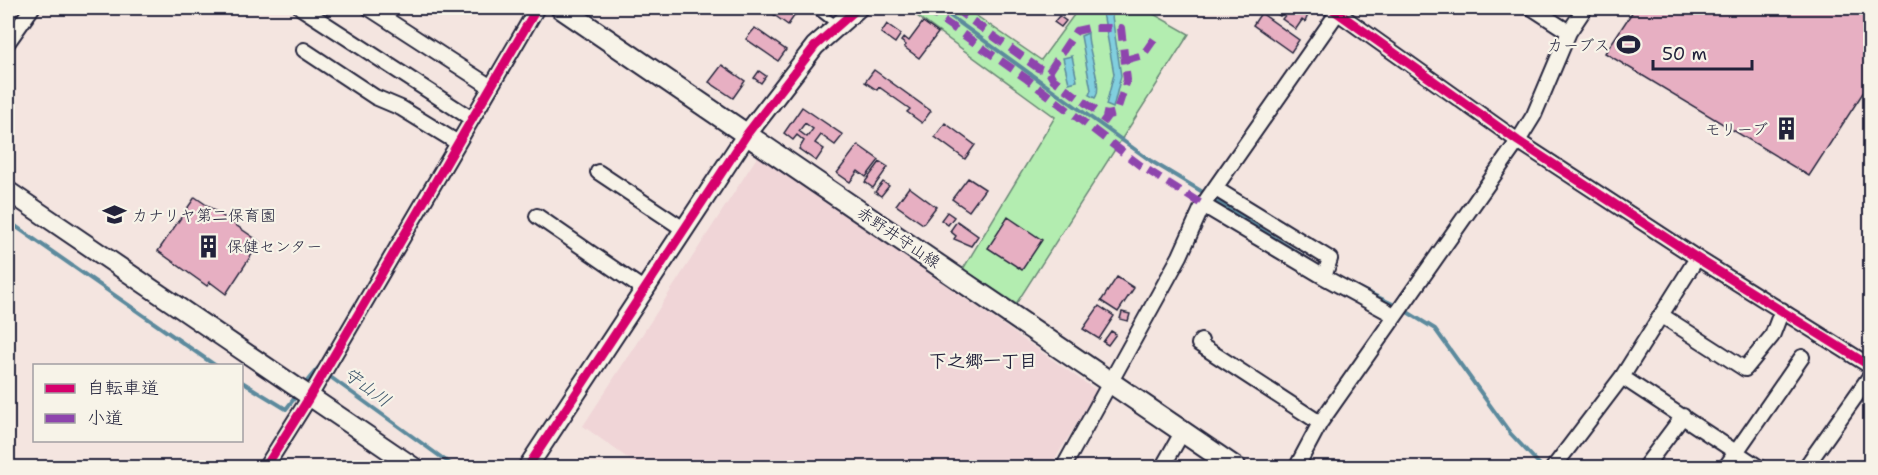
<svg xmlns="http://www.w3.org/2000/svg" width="1878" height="475" viewBox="0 0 1878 475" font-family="'Shantell Sans','Klee One',sans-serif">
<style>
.built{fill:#f0d5d7}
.green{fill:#b3edb0;stroke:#6a8876;stroke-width:1.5}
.water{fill:#81cfde;stroke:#5b8a9d;stroke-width:1.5}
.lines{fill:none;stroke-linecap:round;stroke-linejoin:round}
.stream{stroke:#5b8a9d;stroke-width:4}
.building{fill:#e7afc2;stroke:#22223b;stroke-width:1.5;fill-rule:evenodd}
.service-casing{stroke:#22223b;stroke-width:11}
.minor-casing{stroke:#22223b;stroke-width:18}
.tertiary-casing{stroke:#22223b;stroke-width:22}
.secondary-casing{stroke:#22223b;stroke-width:24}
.service{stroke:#f7f3e8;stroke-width:7}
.minor{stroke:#f7f3e8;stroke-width:14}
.tertiary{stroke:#f7f3e8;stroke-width:18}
.secondary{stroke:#f7f3e8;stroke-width:20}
.quiet{stroke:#8e44ad;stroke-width:8;stroke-dasharray:15 8;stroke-linecap:butt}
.cycleway-casing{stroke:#f7f3e8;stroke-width:13}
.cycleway{stroke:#d6006c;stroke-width:9}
.labels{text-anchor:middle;stroke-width:4.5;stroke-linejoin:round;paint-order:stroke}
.poi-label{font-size:16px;fill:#22223b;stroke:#f7f3e8;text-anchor:end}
.street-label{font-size:16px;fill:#22223b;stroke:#f7f3e8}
.neighbourhood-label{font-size:18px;font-weight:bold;fill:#22223b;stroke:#f7f3e8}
.water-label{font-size:18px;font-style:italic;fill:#3e566c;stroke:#f7f3e8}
</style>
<rect width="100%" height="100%" fill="#f4e5e0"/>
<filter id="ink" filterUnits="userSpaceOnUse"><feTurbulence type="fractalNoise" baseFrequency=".0167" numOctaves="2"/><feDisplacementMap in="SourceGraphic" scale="12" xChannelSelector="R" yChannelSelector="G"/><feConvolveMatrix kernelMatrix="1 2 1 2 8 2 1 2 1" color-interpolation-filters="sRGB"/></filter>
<g filter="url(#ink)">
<!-- built -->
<path class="built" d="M759,154l338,237 -47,76h-410l-57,-41z"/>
<!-- green -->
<path class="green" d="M906,8h59l76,52 38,-52h64l46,26 -173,270 -53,-35 92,-152z"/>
<!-- water -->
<path class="water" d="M1099,8h9l4,8 9,60 -8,32 -7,-3 8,-31 -10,-56z
M1088,33c-1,18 16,54 7,65l-6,-3 2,-5 -10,-54z
M1072,56l5,25 -8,2 -6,-25z"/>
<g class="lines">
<!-- stream -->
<path class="stream" d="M939,8l212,153 55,33
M1212,198l100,64
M8,221l208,145
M1352,285l45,21
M1404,310l31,19 75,104 33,35
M242,382l44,27 11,-14
M303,386l15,-18 138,100"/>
</g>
<!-- building -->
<path class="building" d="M774,8h16l7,4 -9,13 -18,-13z
M1269,8h18l-7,8z
M1291,8h20l-6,14 -3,-2 -6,9 -14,-10z
M1635,8h235v74l-61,94 -204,-123z
M1261,13l38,27 -8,12 -38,-27z
M1059,16l7,5 -5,6 -7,-5z
M923,22l15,11 -19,25 -15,-11 2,-2 -5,-4 3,-4 5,4z
M887,24l14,10 -6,9 -14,-10z
M755,28l31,22 -8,11 -32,-22z
M722,65l23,16 -12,17 -24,-16z
M874,70l57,41 -9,12 -15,-11 3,-3 -31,-22 -2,3 -12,-8z
M759,71l7,5 -5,7 -7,-5z
M802,107l41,28 -8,10 -14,-10 -6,8 9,6 -8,12 -17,-12 5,-8 -7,-6 -4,5 -9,-7zM805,123l8,6 -6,8 -8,-6z
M945,123l30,22 -10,14 -30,-22z
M858,145l21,15 -13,17 -8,-6 -8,11 -13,-9z
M880,162l8,5 -15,21 -8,-6z
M968,178l17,11 -16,22 -17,-12z
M883,182l6,4 -8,10 -6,-4z
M909,187l27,20 -13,17 -27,-19z
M195,197l65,45 -34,52 -16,-12 -3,4 -49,-35z
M947,212l7,5 -6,8 -7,-5z
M1008,217l34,23 -20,30 -34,-22z
M957,221l21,15 -7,10 -17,-7 2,-3 -6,-5z
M1117,277l17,11 -16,24 -17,-11z
M1099,306l15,10 -15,23 -16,-10z
M1122,312l8,2 -2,7 -8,-2z
M1111,331l5,3 -8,11 -5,-3z"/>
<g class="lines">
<defs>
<path id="service" d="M819,8l-2,2 20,15"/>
<path id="minor" d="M301,8l171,111
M369,8l122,79
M1331,8l187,133 179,117 173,108
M1532,8l37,24 16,-24
M8,42l24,-34
M304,50l71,47 26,11 57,35
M598,172l87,58
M1216,189l114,70 -6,18 70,38
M1203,205l121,72
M537,216l109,75
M1661,315l84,54 27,-33 10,-26
M1201,341l-2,3 121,79
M1622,377l138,91
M265,468l44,-70 228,-390
M1063,468l117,-212 23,-51 135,-193
M1162,468l21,-37
M1296,468l24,-45 198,-282 16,-26 35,-83
M1553,468l69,-91 75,-119
M1644,468l39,-52
M1725,468l77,-111
M1805,468l65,-92"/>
<path id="tertiary" d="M8,191l407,277
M527,468l220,-334 68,-88 43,-38"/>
<path id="secondary" d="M561,8l675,460"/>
</defs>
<!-- service casing -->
<use href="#service" class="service-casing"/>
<!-- minor casing -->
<use href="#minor" class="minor-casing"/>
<!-- tertiary casing -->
<use href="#tertiary" class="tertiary-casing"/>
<!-- secondary casing -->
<use href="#secondary" class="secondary-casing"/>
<!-- service -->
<use href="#service" class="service"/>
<!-- minor -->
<use href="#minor" class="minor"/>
<!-- tertiary -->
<use href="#tertiary" class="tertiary"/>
<!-- secondary -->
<use href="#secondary" class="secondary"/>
<!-- quiet -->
<path class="quiet" d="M925,8l102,71 114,87 62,39
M954,8l84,60 11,4 4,7 46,34 9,2 -13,18
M1125,60l18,-5 14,-20
M1049,72l27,-41 13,-3h32l6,52 -11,33 -8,2"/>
<defs>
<path id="cycleway" d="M1331,8l187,133 179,117 173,108
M265,468l44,-70 228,-390
M527,468l220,-334 68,-88 43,-38"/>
</defs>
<!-- cycleway casing -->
<use href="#cycleway" class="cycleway-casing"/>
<!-- cycleway -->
<use href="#cycleway" class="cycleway"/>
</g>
</g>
<!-- icons -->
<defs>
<symbol id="stadium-bare" viewBox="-9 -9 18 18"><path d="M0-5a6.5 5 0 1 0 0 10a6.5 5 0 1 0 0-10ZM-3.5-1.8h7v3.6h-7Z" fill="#22223b" stroke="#f7f3e8" stroke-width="2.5" paint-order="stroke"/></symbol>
<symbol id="building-bare" viewBox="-9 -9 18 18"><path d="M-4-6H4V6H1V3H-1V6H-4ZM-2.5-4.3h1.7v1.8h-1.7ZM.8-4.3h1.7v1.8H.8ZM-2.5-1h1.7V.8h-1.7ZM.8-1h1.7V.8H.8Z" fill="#22223b" stroke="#f7f3e8" stroke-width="2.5" paint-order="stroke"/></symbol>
<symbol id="school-bare" viewBox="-9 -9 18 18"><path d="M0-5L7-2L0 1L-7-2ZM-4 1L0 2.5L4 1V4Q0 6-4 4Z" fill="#22223b" stroke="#f7f3e8" stroke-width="2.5" paint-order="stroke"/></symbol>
</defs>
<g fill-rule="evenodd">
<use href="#stadium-bare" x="1612" y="28" width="33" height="33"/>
<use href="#building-bare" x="1770" y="112" width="33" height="33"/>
<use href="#school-bare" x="98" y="198" width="33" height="33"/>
<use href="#building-bare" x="192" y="230" width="33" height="33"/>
</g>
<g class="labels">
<!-- poi labels -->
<g class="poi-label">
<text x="1610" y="51">カーブス</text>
<text x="1768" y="135">モリーブ</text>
<text x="132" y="221" text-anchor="start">カナリヤ第二保育園</text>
<text x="227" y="252" text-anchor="start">保健センター</text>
</g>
<!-- street labels -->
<g class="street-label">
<text transform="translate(899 237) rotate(34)" y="6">赤野井守山線</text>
</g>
<!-- neighbourhood labels -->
<g class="neighbourhood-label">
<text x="983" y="367">下之郷一丁目</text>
</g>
<!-- water labels -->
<g class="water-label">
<text transform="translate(367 387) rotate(36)" y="6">守山川</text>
</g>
</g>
<!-- margin -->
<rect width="1878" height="475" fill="none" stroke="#f7f3e8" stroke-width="30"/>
<rect x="15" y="15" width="1848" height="445" fill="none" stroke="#22223b" stroke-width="2" filter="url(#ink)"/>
<!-- legend -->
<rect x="33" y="364" width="210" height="78" fill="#f7f3e8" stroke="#a29fa3" stroke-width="1.5"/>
<rect x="45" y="384" width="30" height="9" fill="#d6006c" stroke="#a29fa3" stroke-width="1.5"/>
<text x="87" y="394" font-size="18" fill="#22223b">自転車道</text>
<rect x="45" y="414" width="30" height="9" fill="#8e44ad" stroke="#a29fa3" stroke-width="1.5"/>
<text x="87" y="424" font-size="18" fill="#22223b">小道</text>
<!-- scale -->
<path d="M1653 60v9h99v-9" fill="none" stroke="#22223b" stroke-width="3"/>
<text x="1662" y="60" font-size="18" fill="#22223b" stroke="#f7f3e8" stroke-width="4.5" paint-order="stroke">50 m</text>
</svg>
